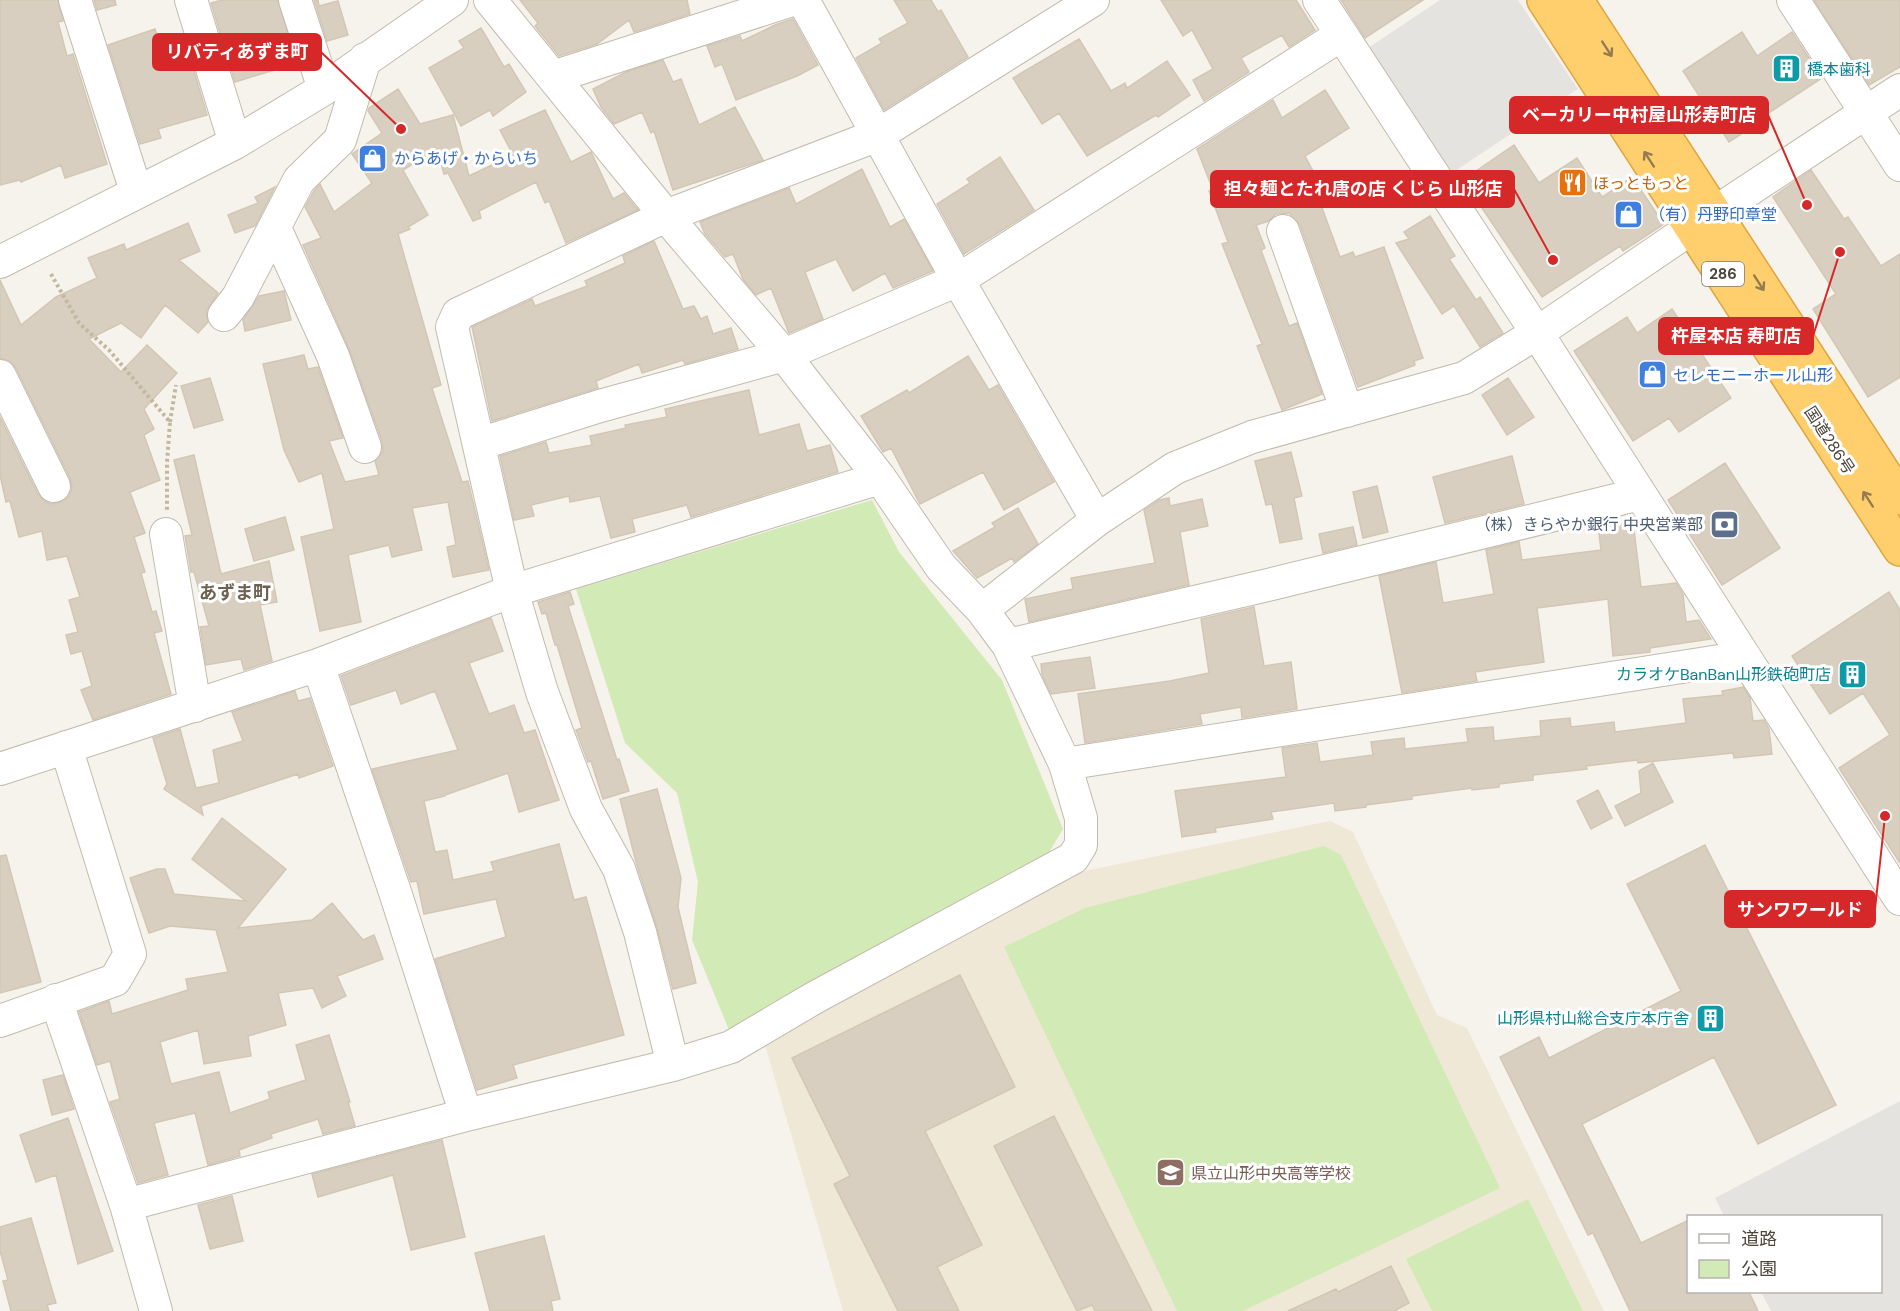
<svg xmlns="http://www.w3.org/2000/svg" width="1900" height="1311" viewBox="0 0 1900 1311" font-family="'DM Sans','Noto Sans JP',sans-serif">
<style>
.education{fill:#efe8d6}
.green{fill:#d2eab5}
.parking{fill:#e5e3e0}
.building{fill:#d8cfc1;stroke:#d3c7b4;stroke-width:1.5}
.lines{fill:none;stroke-linecap:round;stroke-linejoin:round}
.minor-casing{stroke:#c2bbae;stroke-width:34}
.highway-casing{stroke:#e0a43c;stroke-width:36}
.path{stroke:#c4b79f;stroke-width:4;stroke-dasharray:3 3;stroke-linecap:butt}
.minor{stroke:#fff;stroke-width:32}
.highway{stroke:#ffcf6e;stroke-width:33}
.oneway{stroke:#937c4e}
.labels{text-anchor:middle;stroke-width:6;stroke-linejoin:round;paint-order:stroke}
.shield{fill:#fff;stroke:#817c74;stroke-width:1.5}
.shield-label{font-size:15px;font-weight:bold;fill:#4b4439}
.culture-label{font-size:16px;fill:#0d838f;stroke:#fff;text-anchor:end}
.shop-label{font-size:16px;fill:#366cbe;stroke:#fff;text-anchor:start}
.food-label{font-size:16px;fill:#c56008;stroke:#fff;text-anchor:start}
.street-label{font-size:16px;fill:#4b4439;stroke:#fff}
.service-label{font-size:16px;fill:#4e5e75;stroke:#fff;text-anchor:end}
.education-label{font-size:16px;fill:#785e54;stroke:#fff;text-anchor:start}
.neighbourhood-label{font-size:18px;font-weight:bold;fill:#6e6250;stroke:#fff}
.leader{fill:none;stroke:#d62828;stroke-width:2}
.callout-dot{fill:#d62828;stroke:#fff;stroke-width:2}
.callout{fill:#d62828;stroke:#d62828;stroke-width:2}
.callout-label{font-size:18px;text-anchor:middle;font-weight:bold;fill:#fff}
</style>
<rect width="100%" height="100%" fill="#f6f3ec"/>
<!-- education -->
<path class="education" d="M1330,821l23,11 84,183 30,13 137,283h-761l-81,-276 322,-164z"/>
<!-- green -->
<path class="green" d="M872,500l27,52 103,128 61,149 -15,25 -319,176 -37,-90 6,-58 -21,-89 -52,-50 -49,-154z
M1324,846l17,9 159,333 -257,123h-66l-173,-364 81,-39z
M1528,1199l55,112h-151l-26,-52z"/>
<!-- parking -->
<path class="parking" d="M1440,0h78l60,89 -129,86 -84,-125z
M1900,1101v210h-129l-10,-19h119v-76h-156l-9,-18z"/>
<!-- building -->
<path class="building" d="M0,0h58l5,21 -5,1 9,34 6,-2 34,110 -42,14 -4,-13 -40,17 -1,-2 -20,5z
M94,0h21l1,5 -19,5z
M222,0h56l19,63 -62,19 -24,-79z
M314,0h4l1,6 19,-5 10,34 -21,6z
M520,0h167l3,14 -56,18 -5,-12 -32,24 -38,12 -24,-30 3,-3z
M894,0h37l7,12 3,-2 27,47 -84,53 -28,-52 26,-15 -3,-4 29,-16z
M1161,0h135l19,30 -26,17 -7,-12 -41,23 8,14 -45,29 -11,-21 20,-11 -21,-39 -9,6z
M1341,0h82l-58,38z
M1814,0h86v67l-31,18z
M793,19l25,46 -21,11 -61,24 -14,-36 -7,3 -8,-21 33,-10 2,5 33,-16z
M481,28l23,39 5,-3 17,28 -33,24 -3,-6 -29,16 -32,-58 35,-20 -5,-7z
M155,29l4,14 24,-9 24,81 -49,14 3,9 -21,6 -32,-99z
M1742,32l15,24 35,-24 30,46 -58,38 2,2 -37,24 -46,-71z
M1079,39l32,52 14,-8 2,5 40,-27 23,34 -32,22 -2,-2 -69,41 -28,-43 -17,11 -29,-46z
M663,60l10,22 8,-3 18,46 36,-18 28,53 -90,30 -19,-59 -3,2 -9,-21 -28,12 -13,-17 -8,-18 33,-17z
M398,89l22,35 33,-9 16,61 44,-21 -13,-25 45,-20 26,52 20,-10 22,47 11,-6 14,17 -72,33 -17,-42 -4,2 -9,-21 -57,29 2,7 -8,3 -25,-48 -4,1 -7,-25 -34,21 25,45 -20,12 2,2 -12,5 43,151 -9,3 30,94 6,-1 21,89 -36,7 -6,-30 9,-2 -8,-43 -36,6 10,42 -30,7 -3,-12 -41,10 13,67 -41,9 -19,-94 33,-8 -12,-56 -23,9 -15,-32 -21,-86 41,-9 4,14 10,-2 25,71 -14,3 16,41 34,-7 -4,-14 8,-10 -1,-10 -33,-92 -46,-104 18,-7 -16,-31 9,-16 6,-7 14,28 38,-29 -20,-29 30,-21 -14,-22 1,-3z
M1325,90l24,38 -44,28 24,45 -8,4 19,52 13,-5 2,5 29,-10 39,111 -9,3 1,4 -57,22 -58,-162 -11,-12 -13,1 -7,7 -13,4 9,23 -4,2 28,76 8,-3 25,71 -40,16 -25,-64 5,-2 -40,-100 6,-2 -19,-51 4,-1 -16,-41 76,-49 9,18z
M1514,145l25,38 38,-25 25,39 30,-20 32,47 -41,27 -3,-5 -78,51 -79,-117z
M1000,157l34,53 -70,44 -27,-50 33,-21 -3,-4z
M862,169l28,58 14,-8 29,52 -40,17 -8,-15 -32,18 -17,-32 -31,13 18,47 -34,14 -18,-45 -15,7 -13,-16 -10,-25 -8,3 -20,-23 -5,-12 89,-34 7,16z
M1811,170l33,49 4,-2 33,49 19,-12v123l-32,20 -55,-88 23,-15 -63,-97z
M275,187l-20,39 -20,7 -7,-18 30,-12 -3,-6z
M1430,216l25,40 -6,3 27,41 4,-3 23,36 -23,14 -26,-41 -12,8 -46,-71 13,-4 -5,-7z
M188,223l12,28 -21,9 39,33 -12,19 2,10 -10,11 -33,-28 -24,33 -20,-15 -32,16 32,33 26,-27 30,28 -33,36 10,20 -10,6 16,45 -30,12 15,41 -11,4 11,35 -4,1 11,39 4,-1 6,20 -8,2 17,61 -78,26 -12,-30 11,-4 -10,-35 -11,3 -5,-19 12,-3 -9,-32 11,-3 -13,-41 -20,4 -5,-29 -23,6 -9,-36 -4,1 -6,-27v-58l38,77 6,7 8,3 9,-2 8,-6 3,-8 -2,-10 -54,-110 -7,-7 -9,-3v-78l21,45 35,-28 41,-19 -9,-20 36,-14 2,6z
M654,241l29,68 11,-3 7,13 6,-3 6,18 18,-6 7,21 -53,15 -2,-4 -41,13 -3,-9 -43,17 2,7 -106,33 -20,-94 60,-28 3,7 52,-20 -2,-5 40,-18 -2,-7z
M284,291l7,29 -46,11 -2,-11 16,-24z
M1672,309l59,89 -52,34 -10,-14 -36,23 -59,-90 53,-34 10,16z
M968,356l21,34 9,-5 56,97 -50,28 -21,-38 -63,32 -29,-56 -8,4 -22,-36 46,-26 2,3z
M210,378l13,42 -29,8 -13,-42z
M1508,378l26,39 -27,18 -25,-40z
M749,390l10,45 40,-11 8,27 23,-6 8,27 -147,45 -4,-12 -55,14 3,13 -24,6 -11,-42 -30,6 -1,-6 -38,9 3,11 -20,4 -14,-64 46,-14 3,11 43,-8 -2,-9 36,-8 -1,-3 42,-8 -2,-8z
M1291,452l11,44 -8,2 8,41 -22,4 -8,-39 -6,1 -11,-44z
M194,455l27,119 48,-13 8,41 -17,3 12,56 -28,9 -3,-11 -35,6 -6,-38 9,-1 -15,-54h-3l-6,-36 7,-1 -18,-75z
M1512,456l12,48 -79,19 -12,-46z
M1725,463l55,85 -58,37 -54,-85z
M1377,486l11,46 -25,6 -10,-46z
M1169,498l1,8 32,-7 6,27 -28,6 9,53 -160,37 -4,-23 48,-10 -2,-11 84,-15 -11,-53 15,-10z
M1018,508l20,36 -24,18 -2,-4 -35,20 -24,-27 42,-24 -3,-4z
M285,517l9,33 -40,11 -9,-32z
M1633,522l8,65 35,-4 7,11 3,28 13,-2 12,19 -61,9v4l-37,4 -5,-57 -71,9 7,54 -69,10 2,9 -75,12 -23,-117 57,-14 7,41 51,-9 -8,-44 33,-8 3,18 79,-10 -3,-24z
M1353,527l4,18 -34,8 -4,-19z
M570,592l4,12 -6,2 49,154 2,-1 10,32 -26,8 -12,-38 -3,1 -12,-32 6,-2 -25,-83h-2l-9,-32 -4,1 -4,-12z
M1889,592l11,18v253l-61,-95 51,-33 -27,-42 -33,21 -38,-58z
M1254,607l10,59 27,-4 6,47 -55,9 -1,-11 -41,7 2,10 -117,19 -7,-49 92,-13 39,-8 -8,-54z
M491,618l12,33 -34,12 20,51 25,-9 10,28 11,-3 24,70 -40,12 -11,-39 -63,22v1l-21,5 11,51 12,-2 6,30 41,-9 -3,-9 68,-18 15,56 12,-3 38,138 -111,30 4,13 -40,12 -42,-131 71,-22 -10,-38 -72,15 -7,-33 -6,1 -39,-113 86,-19 -23,-59 -34,13 -5,-14 -45,15 -10,-29z
M1090,657l5,31 -44,6 -9,-19 -1,-11z
M1743,687l7,11 3,23 11,-1 5,9 3,25 -38,4 -1,-5 -95,10 -1,-3 -51,6 1,3 -54,6v5l-34,4v3l-27,3v-2l-60,8v3l-46,6v2l-31,4 -1,-8 -63,9 2,7 -58,9 1,4 -34,5 -7,-46 111,-14 -4,-29 35,-5 3,19 53,-7 -2,-13 33,-4 1,11 63,-7 -2,-13 27,-2 1,14 47,-5 -1,-15 30,-3 1,9 43,-5 1,10 71,-9 -3,-24 40,-4 -1,-4z
M295,691l3,10 12,-3 23,68 -34,12 -1,-4 -97,32 2,9 -39,-26 3,-5 -14,-46 27,-9 16,59 23,-5 -6,-33 30,-9 -11,-29z
M1653,763l20,39 -48,24 -10,-20 26,-13 -2,-22z
M657,789l24,89 -3,29 18,76 -23,6 -16,-61 -21,-66 -16,-63z
M1598,790l14,28 -21,11 -14,-28z
M222,818l64,51 -48,59 74,-8 20,-17 31,37 11,-5 9,24 -46,17 9,20 -24,12 -9,-20 -35,5 8,32 -38,11 3,20 -47,8 -6,-34 -38,12 11,42 48,-12 11,41 40,-14 -2,-7 38,-12 -10,-35 33,-10 21,67h-2l7,24 -32,8 -5,-15 -47,15 1,4 -33,12 1,6 -32,9 -13,-52 -41,10 14,52 -30,8 -28,-81 10,-3 -10,-38 -13,4 -18,-53 30,-11 3,13 76,-24 -2,-11 42,-7 -12,-42 -46,-4 -21,7 -19,-55 27,-9h8l9,25 72,7 -54,-42z
M1705,845l131,260 -78,39 -44,-87 -132,67 59,119 48,-23v72h60l9,19h-128l-37,-78 -5,2 -88,-178 39,-20 10,21 132,-67 -54,-107z
M6,855l35,127 -41,11v-137z
M960,975l55,112 -90,44 57,114 -45,22 22,44h-61l-64,-127 16,-8 -58,-118z
M63,1075l11,34 -22,6 -9,-35z
M1054,1116l55,110 43,85h-57l-3,-6 -15,6 -83,-165z
M68,1118l45,133 -35,13 -22,-89 -20,7 -16,-47z
M442,1140l23,97 -54,13 -18,-75 -75,22 -6,-23z
M232,1196l11,45 -33,8 -12,-44z
M31,1218l25,85 -9,2 2,6h-38l-8,-30 5,-1 -8,-29v-24z
M544,1236l16,63 -9,2 2,10h-63l-15,-58z
M1391,1266l18,37 -15,8h-106l48,-22 2,3z"/>
<g class="lines">
<defs>
<path id="minor" d="M75,0l61,191
M191,0l44,143
M295,0l29,89
M803,0l155,280 139,240
M1319,0l218,333 363,566
M1793,0l107,165
M553,77l239,-77
M275,228l58,128 32,91
M1283,231l64,180
M0,262l235,-119 89,-54 128,-89
M224,315l14,-18 61,-117 41,-40 25,-81
M0,376l54,110
M479,444l121,-38 184,-51 174,-75 383,-245
M166,534l29,172
M982,610l115,-90 78,-52 77,-31 212,-59 73,-45 156,-106 207,-137
M1008,645l260,-60 372,-91
M318,665l78,230 70,220
M1065,764l680,-107
M0,769l318,-104 194,-74 368,-113
M56,1000l70,205
M0,1021l115,-41 15,-26 -64,-207
M673,1065l-33,-133 -21,-63 -33,-60 -44,-117 -30,-101 -60,-264 6,-13 208,-98 212,-81 215,-135
M156,1311l-30,-106 340,-90 207,-50 58,-18 83,-49 259,-140 8,-13v-27l-16,-54 -57,-119 -26,-35 -41,-43 -61,-89 -96,-123 -118,-139 -176,-216"/>
<path id="highway" d="M1544,0l356,549
M1576,0l324,498"/>
</defs>
<!-- minor casing -->
<use href="#minor" class="minor-casing"/>
<!-- highway casing -->
<use href="#highway" class="highway-casing"/>
<!-- path -->
<path class="path" d="M51,274l28,49 30,27 61,72 -3,40v48
M170,422l6,-37"/>
<!-- minor -->
<use href="#minor" class="minor"/>
<!-- highway -->
<use href="#highway" class="highway"/>
</g>
<!-- one-way arrows -->
<defs><path id="oneway-shaft" d="M-6 0H5M1.5-3L5.5 0L1.5 3" fill="none" stroke-width="1.6" stroke-linecap="round" stroke-linejoin="round" transform="scale(1.5)"/></defs>
<g class="oneway">
<use href="#oneway-shaft" transform="translate(1607 49) rotate(57)"/>
<use href="#oneway-shaft" transform="translate(1649 159) rotate(-123)"/>
<use href="#oneway-shaft" transform="translate(1759 283) rotate(57)"/>
<use href="#oneway-shaft" transform="translate(1868 499) rotate(-123)"/>
</g>
<!-- icons -->
<defs>
<symbol id="building-square" viewBox="-11 -11 22 22"><rect x="-9" y="-9" width="18" height="18" rx="4" fill="#0f9aa8" stroke="#fff"/><path d="M-4-6H4V6H1V3H-1V6H-4ZM-2.5-4.3h1.7v1.8h-1.7ZM.8-4.3h1.7v1.8H.8ZM-2.5-1h1.7V.8h-1.7ZM.8-1h1.7V.8H.8Z" fill="#fff"/></symbol>
<symbol id="shop-square" viewBox="-11 -11 22 22"><rect x="-9" y="-9" width="18" height="18" rx="4" fill="#3f7fe0" stroke="#fff"/><path d="M-5-2.5h2.3a2.7 3.5 0 0 1 5.4 0H5L5.5 6h-11ZM-1.5-2.5h3a1.5 2.3 0 0 0-3 0Z" fill="#fff"/></symbol>
<symbol id="restaurant-square" viewBox="-11 -11 22 22"><rect x="-9" y="-9" width="18" height="18" rx="4" fill="#e8710a" stroke="#fff"/><path d="M-5-6h1v4h1v-4h1v4h1v-4h1v5L-1.5 .5V6h-2V.5L-5-1ZM5-6V6H3V1.5H1.5Q1.5-4 5-6Z" fill="#fff"/></symbol>
<symbol id="bank-square" viewBox="-11 -11 22 22"><rect x="-9" y="-9" width="18" height="18" rx="4" fill="#5c6f8a" stroke="#fff"/><path d="M-6-4H6V4H-6ZM0-2.3a2.3 2.3 0 1 0 0 4.6a2.3 2.3 0 1 0 0-4.6Z" fill="#fff"/></symbol>
<symbol id="school-square" viewBox="-11 -11 22 22"><rect x="-9" y="-9" width="18" height="18" rx="4" fill="#8d6e63" stroke="#fff"/><path d="M0-5L7-2L0 1L-7-2ZM-4 1L0 2.5L4 1V4Q0 6-4 4Z" fill="#fff"/></symbol>
</defs>
<g fill-rule="evenodd">
<use href="#building-square" x="1770" y="52" width="33" height="33"/>
<use href="#shop-square" x="356" y="142" width="33" height="33"/>
<use href="#restaurant-square" x="1556" y="166" width="33" height="33"/>
<use href="#shop-square" x="1612" y="198" width="33" height="33"/>
<use href="#shop-square" x="1636" y="358" width="33" height="33"/>
<use href="#bank-square" x="1708" y="508" width="33" height="33"/>
<use href="#building-square" x="1836" y="658" width="33" height="33"/>
<use href="#building-square" x="1694" y="1002" width="33" height="33"/>
<use href="#school-square" x="1154" y="1156" width="33" height="33"/>
</g>
<g class="labels">
<!-- shield labels -->
<rect class="shield" x="1702" y="262" width="42" height="24" rx="4.5"/>
<g class="shield-label">
<text x="1723" y="279">286</text>
</g>
<!-- culture labels -->
<g class="culture-label">
<text x="1807" y="75" text-anchor="start">橋本歯科</text>
<text x="1831" y="680">カラオケBanBan山形鉄砲町店</text>
<text x="1689" y="1024">山形県村山総合支庁本庁舎</text>
</g>
<!-- shop labels -->
<g class="shop-label">
<text x="394" y="164">からあげ・からいち</text>
<text x="1649" y="220">（有）丹野印章堂</text>
<text x="1673" y="381">セレモニーホール山形</text>
</g>
<!-- food labels -->
<g class="food-label">
<text x="1593" y="189">ほっともっと</text>
</g>
<!-- street labels -->
<g class="street-label">
<text transform="translate(1830 440) rotate(57)" y="6">国道286号</text>
</g>
<!-- service labels -->
<g class="service-label">
<text x="1703" y="530">（株）きらやか銀行 中央営業部</text>
</g>
<!-- education labels -->
<g class="education-label">
<text x="1191" y="1179">県立山形中央高等学校</text>
</g>
<!-- neighbourhood labels -->
<g class="neighbourhood-label">
<text x="235" y="599">あずま町</text>
</g>
</g>
<!-- callouts -->
<path class="leader" d="M401 129L321 52M1807 205L1768 115M1553 260L1514 189M1840 252L1813 336M1885 816L1875 909"/>
<g class="callout-dot">
<circle cx="401" cy="129" r="6"/>
<circle cx="1807" cy="205" r="6"/>
<circle cx="1553" cy="260" r="6"/>
<circle cx="1840" cy="252" r="6"/>
<circle cx="1885" cy="816" r="6"/>
</g>
<g class="callout">
<rect x="153" y="34" width="168" height="36" rx="6"/>
<rect x="1510" y="97" width="258" height="36" rx="6"/>
<rect x="1211" y="171" width="303" height="36" rx="6"/>
<rect x="1659" y="318" width="154" height="36" rx="6"/>
<rect x="1725" y="891" width="150" height="36" rx="6"/>
</g>
<g class="callout-label">
<text x="237" y="58">リバティあずま町</text>
<text x="1639" y="121">ベーカリー中村屋山形寿町店</text>
<text x="1363" y="195">担々麺とたれ唐の店 くじら 山形店</text>
<text x="1736" y="342">杵屋本店 寿町店</text>
<text x="1800" y="916">サンワワールド</text>
</g>
<!-- legend -->
<rect x="1687" y="1215" width="195" height="78" fill="#ffffff" stroke="#b7b4b0" stroke-width="1.5"/>
<rect x="1699" y="1234" width="30" height="9" fill="#ffffff" stroke="#b7b4b0" stroke-width="1.5"/>
<text x="1741" y="1245" font-size="18" fill="#4b4439">道路</text>
<rect x="1699" y="1260" width="30" height="18" fill="#d2eab5" stroke="#b7b4b0" stroke-width="1.5"/>
<text x="1741" y="1275" font-size="18" fill="#4b4439">公園</text>
</svg>
